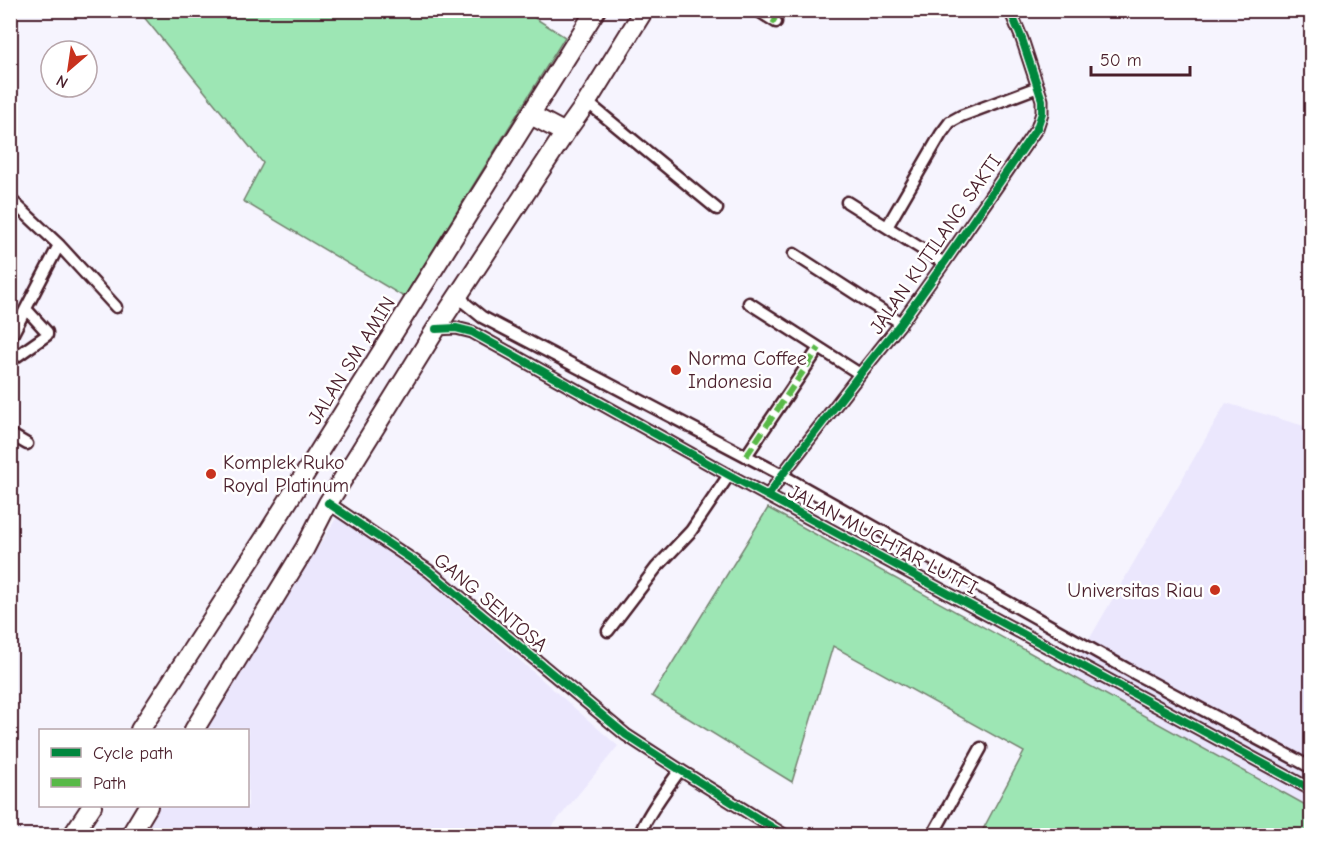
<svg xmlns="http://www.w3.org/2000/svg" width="1322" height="846" viewBox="0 0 1322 846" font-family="'Comic Neue',sans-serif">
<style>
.built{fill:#ebe7fd}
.green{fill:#9de6b4;stroke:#748270;stroke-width:1.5}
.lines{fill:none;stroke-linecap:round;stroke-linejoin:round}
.minor-casing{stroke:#4a1f2b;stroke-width:15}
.primary-casing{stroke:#4a1f2b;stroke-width:22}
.minor{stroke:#fff;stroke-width:10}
.primary{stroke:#fff;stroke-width:18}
.quiet{stroke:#58b947;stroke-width:6;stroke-dasharray:12 6;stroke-linecap:butt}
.cycleway-casing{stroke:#fff;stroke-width:11}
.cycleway{stroke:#00873e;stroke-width:8}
.poi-dot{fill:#c8321e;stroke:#fff;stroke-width:2}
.labels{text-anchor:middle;stroke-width:5;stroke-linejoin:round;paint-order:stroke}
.street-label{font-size:20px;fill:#4a1f2b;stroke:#fff}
.poi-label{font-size:20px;fill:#4a1f2b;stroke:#fff;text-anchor:start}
</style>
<rect width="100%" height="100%" fill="#f6f4fe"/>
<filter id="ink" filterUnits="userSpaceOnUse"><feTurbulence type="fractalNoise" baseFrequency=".0167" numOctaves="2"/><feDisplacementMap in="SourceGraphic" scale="12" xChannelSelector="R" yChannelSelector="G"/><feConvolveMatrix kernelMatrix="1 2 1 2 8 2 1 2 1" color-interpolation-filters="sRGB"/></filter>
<g filter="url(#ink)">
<!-- built -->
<path class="built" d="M1226,403l85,25v407l-331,1 44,-84z
M337,517l76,50 205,179 -73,89 -406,1 19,-30h90v-76h-43z"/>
<!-- green -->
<path class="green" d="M139,11h385l41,26 -161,260 -161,-96 20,-38z
M768,508l543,300v27h-331l44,-83 -191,-106 -41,136 -140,-86z"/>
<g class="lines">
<defs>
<path id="minor" d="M757,10l19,12
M587,102l130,107
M10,199l49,46 57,62
M847,202l97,61
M887,227l54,-93 9,-12 11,-6 77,-29
M794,254l107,69
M459,293l7,11 16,13 300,158 352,198 178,95
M749,303l111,71
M436,329l20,-1 16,4 257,143 583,315
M10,339l49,-94
M10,361l37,-26v-3l-21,-23
M10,434l17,10
M746,456l73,-108
M768,496l14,-21 78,-101 41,-51 43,-60 93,-135 5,-15v-13l-20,-61 -12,-29
M328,503l101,68 197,164 54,35 106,66
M608,631l48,-63 35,-37 38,-56
M640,836c2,-15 30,-52 40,-66
M932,836l49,-88"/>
<path id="primary" d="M531,115l34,18
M140,730l126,-194 330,-526
M194,730l111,-182 23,-45 108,-174 129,-196 22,-31 57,-92
M72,836l20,-30
M130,836l18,-30"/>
</defs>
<!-- minor casing -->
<use href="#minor" class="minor-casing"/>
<!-- primary casing -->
<use href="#primary" class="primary-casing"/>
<!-- minor -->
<use href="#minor" class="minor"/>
<!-- primary -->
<use href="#primary" class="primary"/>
<!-- quiet -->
<path class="quiet" d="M757,10l19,12
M746,456l73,-108"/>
<defs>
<path id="cycleway" d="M436,329l20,-1 16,4 257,143 583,315
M768,496l14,-21 78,-101 41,-51 43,-60 93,-135 5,-15v-13l-20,-61 -12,-29
M328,503l101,68 197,164 54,35 106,66"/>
</defs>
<!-- cycleway casing -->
<use href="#cycleway" class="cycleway-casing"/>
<!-- cycleway -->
<use href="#cycleway" class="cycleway"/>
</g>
</g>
<!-- markers -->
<g class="poi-dot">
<circle cx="676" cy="370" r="6"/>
<circle cx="211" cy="474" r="6"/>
<circle cx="1215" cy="590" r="6"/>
</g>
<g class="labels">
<!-- street labels -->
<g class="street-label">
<text transform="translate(935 244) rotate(-55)" y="7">JALAN KUTILANG SAKTI</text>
<text transform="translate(351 360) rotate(-58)" y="7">JALAN SM AMIN</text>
<text transform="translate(883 539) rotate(28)" y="7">JALAN MUCHTAR LUTFI</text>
<text transform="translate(491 602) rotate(40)" y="7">GANG SENTOSA</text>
</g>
<!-- poi labels -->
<g class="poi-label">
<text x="688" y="365">Norma Coffee<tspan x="688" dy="23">Indonesia</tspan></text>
<text x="223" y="469">Komplek Ruko<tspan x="223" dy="23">Royal Platinum</tspan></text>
<text x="1203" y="597" text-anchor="end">Universitas Riau</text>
</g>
</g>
<!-- margin -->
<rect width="1322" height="846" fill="none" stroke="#fff" stroke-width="36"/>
<rect x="18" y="18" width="1286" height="810" fill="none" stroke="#4a1f2b" stroke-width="2" filter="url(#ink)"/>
<!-- legend -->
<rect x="39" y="729" width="210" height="78" fill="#ffffff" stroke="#b7a5aa" stroke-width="1.5"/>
<rect x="51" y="748" width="30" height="9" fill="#00873e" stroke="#b7a5aa" stroke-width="1.5"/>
<text x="93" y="759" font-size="18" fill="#4a1f2b">Cycle path</text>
<rect x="51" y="778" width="30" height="9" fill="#58b947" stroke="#b7a5aa" stroke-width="1.5"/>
<text x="93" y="789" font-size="18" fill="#4a1f2b">Path</text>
<!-- north arrow -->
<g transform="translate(69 69) rotate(209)"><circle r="28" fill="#ffffff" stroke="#b7a5aa" stroke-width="1.5"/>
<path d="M0-4.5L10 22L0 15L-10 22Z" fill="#c8321e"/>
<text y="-9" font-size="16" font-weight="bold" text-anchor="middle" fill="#4a1f2b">N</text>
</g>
<!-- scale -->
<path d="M1091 66v9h99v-9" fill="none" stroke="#4a1f2b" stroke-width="3"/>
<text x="1100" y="66" font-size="18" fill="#4a1f2b" stroke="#ffffff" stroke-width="4.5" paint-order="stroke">50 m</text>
</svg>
